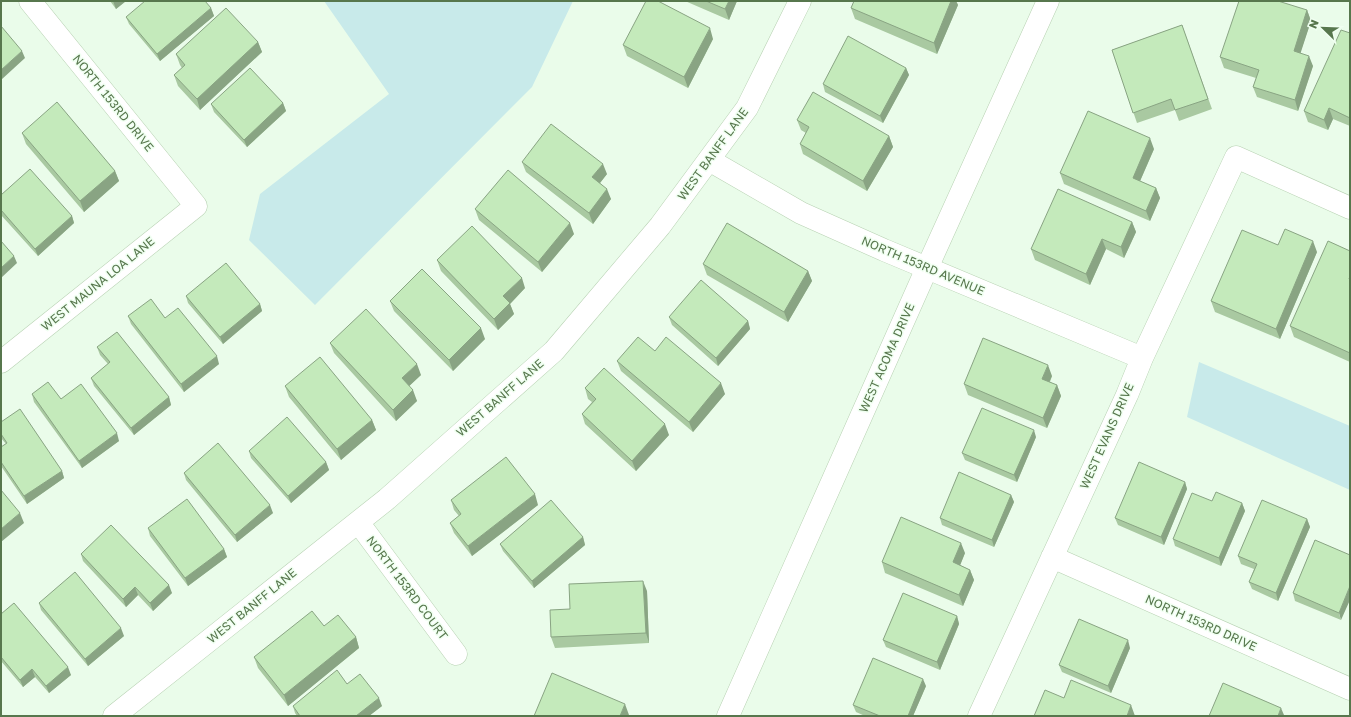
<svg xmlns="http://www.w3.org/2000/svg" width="1351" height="717" viewBox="0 0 1351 717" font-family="'Golos Text',sans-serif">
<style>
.green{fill:#c8eaea}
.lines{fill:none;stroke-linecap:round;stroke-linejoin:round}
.minor-casing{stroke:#b7d1b2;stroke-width:23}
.tertiary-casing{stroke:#b7d1b2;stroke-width:23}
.minor{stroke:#fff;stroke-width:22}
.tertiary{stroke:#fff;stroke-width:22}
.wall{fill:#a9c9a1}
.shaded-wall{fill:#89a483}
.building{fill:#c4eabb;stroke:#89a483}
.labels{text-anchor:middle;stroke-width:3;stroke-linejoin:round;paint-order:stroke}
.street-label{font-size:12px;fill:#57774d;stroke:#f0fff1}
</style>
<rect width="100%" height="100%" fill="#eafcea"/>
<!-- green -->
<path class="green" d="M324,1h249l-41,86 -217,218 -66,-65 11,-46 129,-100z
M1199,362l151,64v64l-163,-73z"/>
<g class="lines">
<defs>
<path id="minor" d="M709,160l92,53 83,37 258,108
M1,362l195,-156 -166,-205
M358,522l98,132
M1052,557l298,132
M114,716l273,-217 167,-148 106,-125 87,-118 53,-107
M979,716l148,-321 15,-37 94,-201 114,51"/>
<path id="tertiary" d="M728,716l199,-448 121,-267"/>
</defs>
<!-- minor casing -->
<use href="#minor" class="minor-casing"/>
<!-- tertiary casing -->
<use href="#tertiary" class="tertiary-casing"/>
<!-- minor -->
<use href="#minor" class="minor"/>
<!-- tertiary -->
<use href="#tertiary" class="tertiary"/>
</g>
<!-- wall -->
<path class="wall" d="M110,1h16l-10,8z
M685,1h52l-8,19z
M854,1h102l2,4 -21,49 -82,-35 -4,-11z
M211,8l3,8 -54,45 -31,-37 -3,-7z
M1307,10l4,11 -11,32 13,13 -15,45 -41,-14 -4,-10 3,-9 -32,-10 -4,-11z
M1182,25l30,84 -33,12 -4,-11 -38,13 -25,-73z
M1350,33v93l-17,-7 -5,11 -20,-8 -4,-11z
M713,39l-25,49 -61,-32 -4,-11z
M258,42l4,10 -62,58 -22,-24 -4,-11 8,-7 -2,-3 -4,-11z
M906,68l3,7 -26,48 -58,-31 -2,-8z
M283,103l3,8 -39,36 -33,-35 -3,-8z
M797,120l92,16 4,11 -26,44 -64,-37 -3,-10 6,-11 -5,-3z
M22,133l93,38 4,10 -35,31 -58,-68z
M1154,149l-14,32 16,7 4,10 -10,23 -86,-37 -4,-11z
M522,162l85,12 -7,9 11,16 -18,25 -67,-52z
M1,195l71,21 2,7 -36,33 -37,-41z
M475,209l99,25 -32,38 -63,-52z
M1132,222l4,10 -12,26 -18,-9 -16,36 -55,-25 -4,-11z
M1278,245l39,7 -37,87 -65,-27 -4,-11z
M1350,251v111l-56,-25 -4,-11z
M437,260l88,28 -15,16 4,10 -16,16 -57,-59z
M703,264l105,7 4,10 -24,41 -81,-47z
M186,296l74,8 2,7 -39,33 -35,-41z
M390,301l95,38 -32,32 -59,-60z
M128,316l37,2 54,46 -35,28 -53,-68z
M669,317l79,4 2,8 -32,37 -46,-41z
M330,343l91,32 -12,11 8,15 -21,20 -62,-68z
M97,347l72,50 2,8 -37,30 -40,-49 -3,-8 17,-14 -8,-9z
M655,351l70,43 -32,38 -72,-61 -4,-10z
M1052,376l-2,6 7,3 4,11 -14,32 -79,-33 -4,-11z
M285,386l87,34 4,10 -35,30 -52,-63z
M585,388l84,47 -33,36 -51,-47 -3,-10 10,-12 -4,-3z
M32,394l29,5 58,42 -37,27 -48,-66z
M1,422l61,49 2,7 -37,26 -26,-38v-19l5,-3 -5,-6z
M1036,437l-19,45 -52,-22 -3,-7z
M249,451l77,11 3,8 -38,33 -40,-45z
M184,473l89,40 -36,29 -51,-62z
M1185,482l2,7 -23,56 -46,-20 -3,-7z
M1011,495l3,7 -20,45 -52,-22 -2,-7z
M451,500l87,5 -66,51 -18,-23 -4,-10 9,-7 -5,-6z
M1242,503l3,8 -24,55 -46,-20 -2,-7z
M1307,519l3,8 -32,74 -26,-12 -3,-7 5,-13 -13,-5 -3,-8z
M148,528l76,21 3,8 -39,29 -38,-50z
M583,537l2,8 -51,43 -31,-37 -3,-7z
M1315,540l26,80 -46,-19 -2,-8z
M965,553l-5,12 10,5 4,10 -11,26 -78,-33 -3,-11z
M81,554l91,39 -19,18 -15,-16 -12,12 -43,-46z
M647,591l2,52 -94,5 -4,-11 19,-28z
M39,603l85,33 -36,30 -47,-56z
M1,614l70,61 -22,18 -14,-16 -12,10 -22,-26z
M957,616l2,8 -19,46 -54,-23 -3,-7z
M324,626l32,11 3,11 -71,58 -30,-38 -4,-11z
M1130,648l-19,45 -49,-21 -3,-7z
M347,684l35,22 -13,10h-72l-2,-3 -2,-7z
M926,686l-13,30h-48l-9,-4 -3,-7z"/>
<!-- shaded-wall -->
<path class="shaded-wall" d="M113,1h13l-10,8z
M729,1h8l-8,19 -4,-11z
M951,1h5l2,4 -21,49 -3,-11z
M211,8l3,8 -54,45 -3,-7z
M1307,10l4,11 -13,40 -4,-10z
M710,28l3,11 -25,49 -4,-11z
M258,42l4,10 -62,58 -3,-11z
M22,51l3,7 -24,22v-10z
M1309,56l4,10 -15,45 -3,-11z
M906,68l3,7 -26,48 -3,-7z
M283,103l3,8 -39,36 -3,-7z
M1329,108l4,11 -5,11 -4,-10z
M889,136l4,11 -26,44 -4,-10z
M1150,138l4,11 -17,39 -4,-10z
M603,164l4,10 -11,14 -4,-11z
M115,171l4,10 -35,31 -4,-11z
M1156,188l4,10 -10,23 -4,-10z
M607,189l4,10 -18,25 -4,-11z
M72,216l2,7 -36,33 -3,-7z
M1132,222l4,10 -12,26 -3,-11z
M570,223l4,11 -32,38 -4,-10z
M1102,239l4,10 -16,36 -4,-11z
M1313,241l4,11 -37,87 -4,-10z
M14,256l3,7 -16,15v-10z
M808,271l4,10 -24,41 -4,-10z
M522,278l3,10 -15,16 4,10 -16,16 -4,-11 9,-23z
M260,304l2,7 -39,33 -3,-7z
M748,321l2,8 -32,37 -2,-8z
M481,328l4,11 -32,32 -4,-11z
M217,356l2,8 -35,28 -3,-8z
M417,364l4,11 -15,14 -4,-11z
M1048,365l4,11 -6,13 -4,-10z
M721,383l4,11 -32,38 -4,-10z
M1057,385l4,11 -14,32 -4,-10z
M413,390l4,11 -21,20 -3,-11z
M169,397l2,8 -37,30 -3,-7z
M372,420l4,10 -35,30 -4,-11z
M665,424l4,11 -33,36 -4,-10z
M1034,430l2,7 -19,45 -3,-7z
M117,433l2,8 -37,27 -3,-7z
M326,462l3,8 -38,33 -3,-7z
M62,471l2,7 -37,26 -3,-8z
M1185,482l2,7 -23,56 -3,-8z
M535,494l3,11 -66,51 -4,-10z
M1011,495l3,7 -20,45 -2,-7z
M1242,503l3,8 -24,55 -2,-8z
M270,505l3,8 -36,29 -2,-7z
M20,513l4,10 -23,19v-13z
M1307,519l3,8 -32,74 -2,-8z
M583,537l2,8 -51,43 -2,-7z
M961,543l4,10 -8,20 -4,-11z
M224,549l3,8 -39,29 -3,-8z
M970,570l4,10 -11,26 -4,-11z
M643,581l4,10 2,52 -3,-10z
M169,585l3,8 -19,18 -3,-8z
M1350,586v14l-9,20 -2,-7z
M135,587l3,8 -12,12 -3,-8z
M957,616l2,8 -19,46 -3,-8z
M121,628l3,8 -36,30 -3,-7z
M356,637l3,11 -71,58 -4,-11z
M1128,640l2,8 -19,45 -3,-7z
M68,667l3,8 -22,18 -3,-7z
M32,669l3,8 -12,10 -3,-7z
M923,679l3,7 -13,30h-5z
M379,698l3,8 -13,10h-13z
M625,704l4,11 -1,1h-8z
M1131,705l4,11h-8z
M1281,708l3,7v1h-6z"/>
<!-- building -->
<path class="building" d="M145,1h60l6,7 -54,46 -31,-37z
M646,1h12l52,27 -26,49 -61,-32z
M706,1h23l-4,8z
M854,1h97l-17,42 -83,-35z
M1239,1h39l29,9 -13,41 15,5 -14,44 -42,-13 6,-17 -39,-13z
M226,8l32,34 -61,57 -23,-24 11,-10 -9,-11z
M1182,25l26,74 -33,11 -4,-11 -38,14 -21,-63z
M1,26l21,25 -21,19z
M1341,30l9,3v85l-21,-10 -5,12 -20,-9z
M848,36l58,32 -26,48 -57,-32z
M250,68l33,35 -39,37 -33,-36z
M813,92l76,44 -26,45 -63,-37 9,-17 -12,-7z
M57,102l58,69 -35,30 -58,-68z
M1088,111l62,27 -17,40 23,10 -10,23 -86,-38z
M551,124l52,40 -11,13 15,12 -18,24 -67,-51z
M30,169l42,47 -37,33 -34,-39v-15z
M508,170l62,53 -32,39 -63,-53z
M1058,189l74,33 -11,25 -19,-8 -16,35 -55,-25z
M727,223l81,48 -24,41 -81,-48z
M472,226l50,52 -19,18 7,7 -16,16 -57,-59z
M1285,229l28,12 -37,88 -65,-28 31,-71 36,15z
M1,241l13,15 -13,12z
M1328,241l22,10v25l-1,3 1,1v73l-60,-27z
M226,263l34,41 -40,33 -34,-41z
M422,269l59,59 -32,32 -59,-59z
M701,280l47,41 -32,37 -47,-41z
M151,299l14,19 13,-10 39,48 -36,28 -53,-68z
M366,309l51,55 -15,14 11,12 -20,20 -63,-67z
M117,332l52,65 -38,31 -40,-50 19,-16 -13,-15z
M638,337l17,14 11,-14 55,46 -32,39 -72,-61z
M983,338l65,27 -6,14 15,6 -14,33 -79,-34z
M320,357l52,63 -35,29 -52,-63z
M604,368l61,56 -33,37 -50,-47 14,-15 -11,-11z
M48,382l13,17 20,-15 36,49 -38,28 -47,-67z
M982,408l52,22 -20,45 -52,-22z
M20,409l42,62 -38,25 -23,-34v-15l6,-4 -6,-9v-12z
M287,417l39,45 -38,34 -39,-45z
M218,443l52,62 -35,30 -51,-62z
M506,457l29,37 -67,52 -18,-23 11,-9 -10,-14z
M1139,462l46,20 -24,55 -46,-19z
M959,472l52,23 -19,45 -52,-22z
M1,490l19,23 -19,16z
M1216,492l26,11 -23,55 -46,-19 19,-46 20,8z
M187,499l37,50 -39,29 -37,-50z
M551,500l32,37 -51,44 -32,-37z
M1262,500l45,19 -31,74 -27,-11 8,-18 -19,-8z
M901,517l60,26 -8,19 17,8 -11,25 -77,-33z
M111,525l58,60 -19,18 -15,-16 -12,12 -42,-45z
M1315,540l35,15v31l-11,27 -46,-20z
M75,572l46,56 -36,31 -46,-56z
M643,581l3,52 -95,4 -1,-27 20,-1 -1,-25z
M903,593l54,23 -20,46 -54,-22z
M14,603l54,64 -22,19 -14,-17 -12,11 -19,-23v-43z
M312,611l12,15 14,-11 18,22 -72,58 -30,-38z
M1079,619l49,21 -20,46 -49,-21z
M873,658l50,21 -15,37h-28l-27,-11z
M337,670l10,14 13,-10 19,24 -23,18h-56l-7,-10z
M552,673l73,31 -5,12h-86z
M1071,680l60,25 -4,11h-93l11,-26 19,8z
M1223,683l58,25 -3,8h-69z"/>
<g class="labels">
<!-- street labels -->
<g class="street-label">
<text transform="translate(113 103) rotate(51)" y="4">NORTH 153RD DRIVE</text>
<text transform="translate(713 154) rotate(-54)" y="4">WEST BANFF LANE</text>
<text transform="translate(923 266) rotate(23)" y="4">NORTH 153RD AVENUE</text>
<text transform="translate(98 284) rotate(-39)" y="4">WEST MAUNA LOA LANE</text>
<text transform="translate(887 358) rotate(-66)" y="4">WEST ACOMA DRIVE</text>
<text transform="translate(500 398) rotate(-41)" y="4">WEST BANFF LANE</text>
<text transform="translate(1107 436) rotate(-66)" y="4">WEST EVANS DRIVE</text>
<text transform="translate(407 588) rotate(53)" y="4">NORTH 153RD COURT</text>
<text transform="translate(252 606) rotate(-39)" y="4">WEST BANFF LANE</text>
<text transform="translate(1201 623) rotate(24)" y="4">NORTH 153RD DRIVE</text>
</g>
</g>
<!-- border -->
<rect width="1351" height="717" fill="none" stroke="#57774d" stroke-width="4"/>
<!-- north arrow -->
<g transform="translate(1323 28) rotate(293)" stroke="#f0fff1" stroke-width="3" paint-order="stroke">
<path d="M0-3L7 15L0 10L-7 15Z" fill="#57774d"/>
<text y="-6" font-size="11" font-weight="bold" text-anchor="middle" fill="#57774d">N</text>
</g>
</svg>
